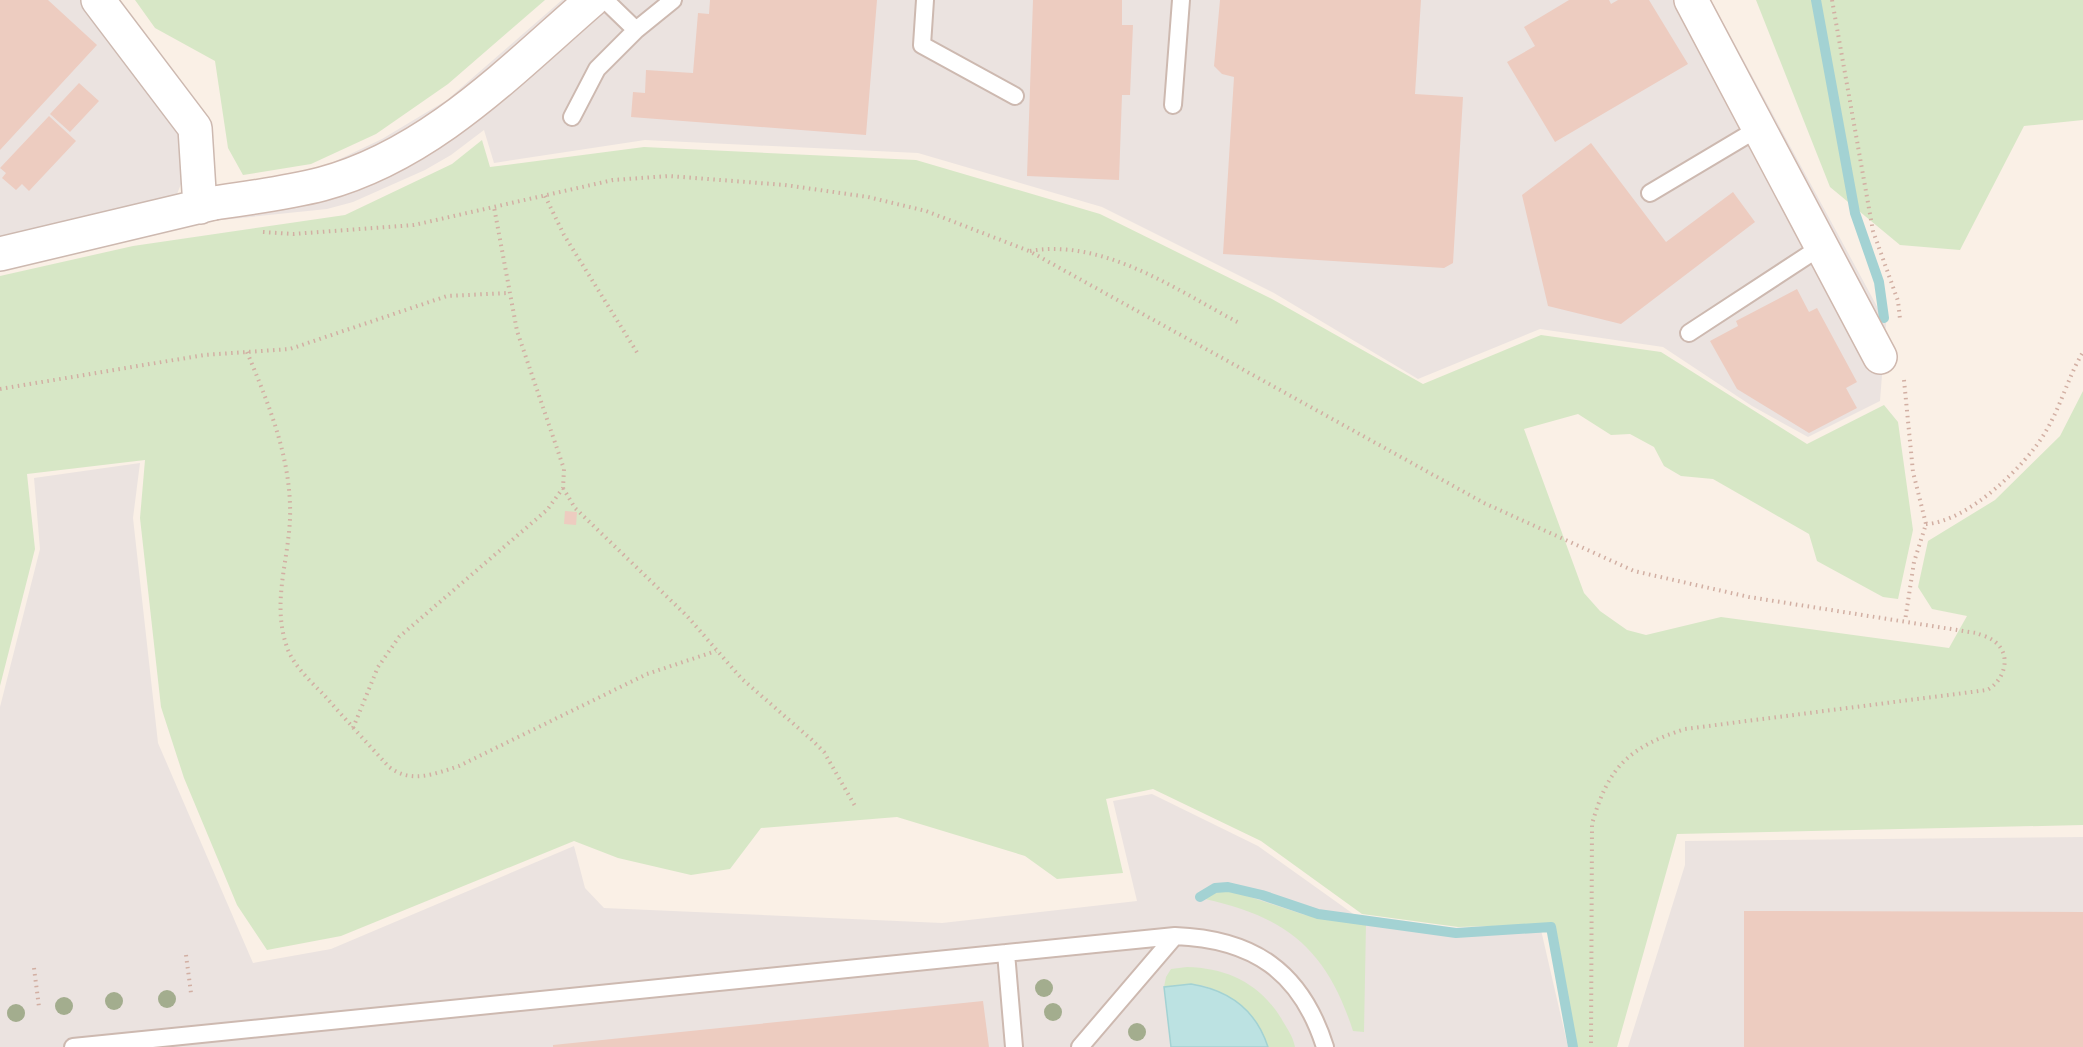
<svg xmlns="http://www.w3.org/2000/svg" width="2083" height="1047" viewBox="0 0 2083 1047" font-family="'Golos Text',sans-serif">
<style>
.industrial{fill:#ebe3e0}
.green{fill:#d7e7c6}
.water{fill:#bce2e2;stroke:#a3d2d3;stroke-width:1.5}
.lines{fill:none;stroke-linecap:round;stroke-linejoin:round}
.stream{stroke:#a3d2d3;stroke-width:10}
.building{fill:#edccc0}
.lane-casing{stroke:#cdb9b0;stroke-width:20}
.street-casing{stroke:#cdb9b0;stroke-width:36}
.secondary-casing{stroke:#cfb8ae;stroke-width:36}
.path{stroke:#d2afa3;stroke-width:4;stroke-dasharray:1.5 4.5;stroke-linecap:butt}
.lane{stroke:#fff;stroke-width:16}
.street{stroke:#fff;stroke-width:33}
.secondary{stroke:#fff;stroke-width:33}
.tree{fill:#a3ad8e}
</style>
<rect width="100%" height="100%" fill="#faf0e6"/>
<!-- industrial -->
<path class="industrial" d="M0,0h89l95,124 3,44 -11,29 143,-28 63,-30 65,-39 115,-100h1149l175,323 -6,78 -72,36 -56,-31 -89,-59 -123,-18 -122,50 -144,-86 -172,-86 -184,-54 -273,-13 -151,23 -10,-33 -33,25 -26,15 -72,32 -26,7 -154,16 -173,43z
M140,463l-7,55 25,225 95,220 78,-14 243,-103 11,42 19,20 338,15 195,-22 -24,-100 39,-7 106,52 108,77 91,12 84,-5 27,117h-1568v-340l40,-158 -6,-71z
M2083,837v210h-455l57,-182v-24z"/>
<!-- green -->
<path class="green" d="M135,0h410l-97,84 -72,50 -65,30 -68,11 -15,-27 -13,-87 -60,-33z
M1756,0h327v120l-59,6 -64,124 -60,-5 -70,-58z
M482,140l8,27 154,-20 272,13 184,54 172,85 151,85 118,-49 120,17 146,92 77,-39 14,17 15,108 -15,69 -15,-2 -66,-36 -8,-27 -96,-55 -32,-3 -17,-10 -10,-19 -24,-13 -19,1 -33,-21 -54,15 60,164 16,18 27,19 19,5 75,-18 228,31 18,-32 -35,-7 -14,-22 10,-46 67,-41 65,-64 23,-45v434l-406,9 -60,213h-40l-22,-123 -97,3 -96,-13 -101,-73 -108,-52 -47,10 17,74 -66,6 -32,-23 -128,-39 -136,11 -31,41 -39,6 -73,-17 -44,-17 -233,95 -74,14 -30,-45 -53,-127 -23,-71 -21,-189 5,-58 -118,14 8,75 -35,137v-410l133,-30 212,-31 107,-51z
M1229,890l76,25 61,8 -2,109 -11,-1c-26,-81 -66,-114 -148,-132l1,-4z
M1187,967c40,1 72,16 94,51 5,9 12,18 14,29h-27c-5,-15 -13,-22 -25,-33 -28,-28 -38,-34 -79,-27l2,-10 5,-8z"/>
<!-- water -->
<path class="water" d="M1191,984c38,6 65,26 77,63h-97l-7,-60z"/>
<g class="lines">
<!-- stream -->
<path class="stream" d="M1816,0l39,213 24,69 5,36
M1200,897l15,-9 13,-1 34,8 56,19 138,19 95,-6 22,120"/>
</g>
<!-- building -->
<path class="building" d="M0,0h48l49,45 -97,105z
M710,0h167l-11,135 -235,-18 2,-25 12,1 1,-23 47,3 5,-60 11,1z
M1033,0h89v25h11l-3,70h-8l-3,85 -92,-4z
M1220,0h201l-6,94 48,3 -10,166 -9,5 -221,-14 11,-177 -12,-3 -8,-8z
M1569,0h40l2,4 7,-4h31l39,64 -133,78 -48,-80 28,-16 -11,-19z
M79,83l20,18 -29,31 -20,-18z
M49,116l27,25 -47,50 -7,-7 -6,6 -14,-12 4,-5 -6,-5z
M1591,143l75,99 67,-50 22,30 -134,102 -73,-18 -26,-111z
M1797,289l12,23 8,-4 40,74 -11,6 11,20 -48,25 -72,-44 -27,-48 28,-15 -2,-5z
M565,511l12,1 -1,13 -12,-1z
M1744,911l339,1v135h-339z
M983,1001l6,46h-436v-2z"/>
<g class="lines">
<defs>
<path id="lane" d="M605,0l31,30
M925,0l-3,45 93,51
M1173,105l8,-105
M572,117l25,-48 39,-39 37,-30
M1650,193l109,-65
M1689,333l133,-87
M1006,953l8,94
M73,1047l1102,-111c78,3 126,35 150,111
M1080,1047l95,-111"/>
<path id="street" d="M98,0l97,128 5,79
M0,254l214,-51"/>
<path id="secondary" d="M1691,0l189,357
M214,203c36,-5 73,-10 108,-19 108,-29 188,-113 270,-184"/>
</defs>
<!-- lane casing -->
<use href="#lane" class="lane-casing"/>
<!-- street casing -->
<use href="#street" class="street-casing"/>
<!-- secondary casing -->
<use href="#secondary" class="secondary-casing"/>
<!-- path -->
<path class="path" d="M1832,0l41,231 25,70 2,18
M545,196l19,39 74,119
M263,232l30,2 121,-9 199,-45 56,-4 116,9 83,12 58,14 103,40 455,252 150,68 115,26 227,36c5,2 13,4 18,8 19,14 10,40 -7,49l-302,39c-56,18 -77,38 -93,95l-1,223
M1030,251c74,-13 148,40 211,73
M247,352c22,53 45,108 43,167 -2,45 -19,86 -2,131 7,17 24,33 37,46 21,24 43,48 64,71 23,17 45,7 70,-1l188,-92 69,-23
M1904,380l9,92 13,52 -12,38 -9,59
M0,389l204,-34 86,-6 157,-53 61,-3
M563,488l12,20 112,108 54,62 71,62 12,12 31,54
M1926,524c41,-2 100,-58 120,-93 15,-25 22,-54 37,-79
M353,728l25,-61 21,-30 148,-127 16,-22 1,-19 -47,-138 -23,-124
M186,955l5,38
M34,968l5,39"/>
<!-- lane -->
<use href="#lane" class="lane"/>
<!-- street -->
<use href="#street" class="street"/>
<!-- secondary -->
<use href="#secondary" class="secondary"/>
</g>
<!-- trees -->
<g class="tree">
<circle cx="1044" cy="988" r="9"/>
<circle cx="167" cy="999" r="9"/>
<circle cx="114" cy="1001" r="9"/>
<circle cx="64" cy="1006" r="9"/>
<circle cx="1053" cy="1012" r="9"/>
<circle cx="16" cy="1013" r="9"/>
<circle cx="1137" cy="1032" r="9"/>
</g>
</svg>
